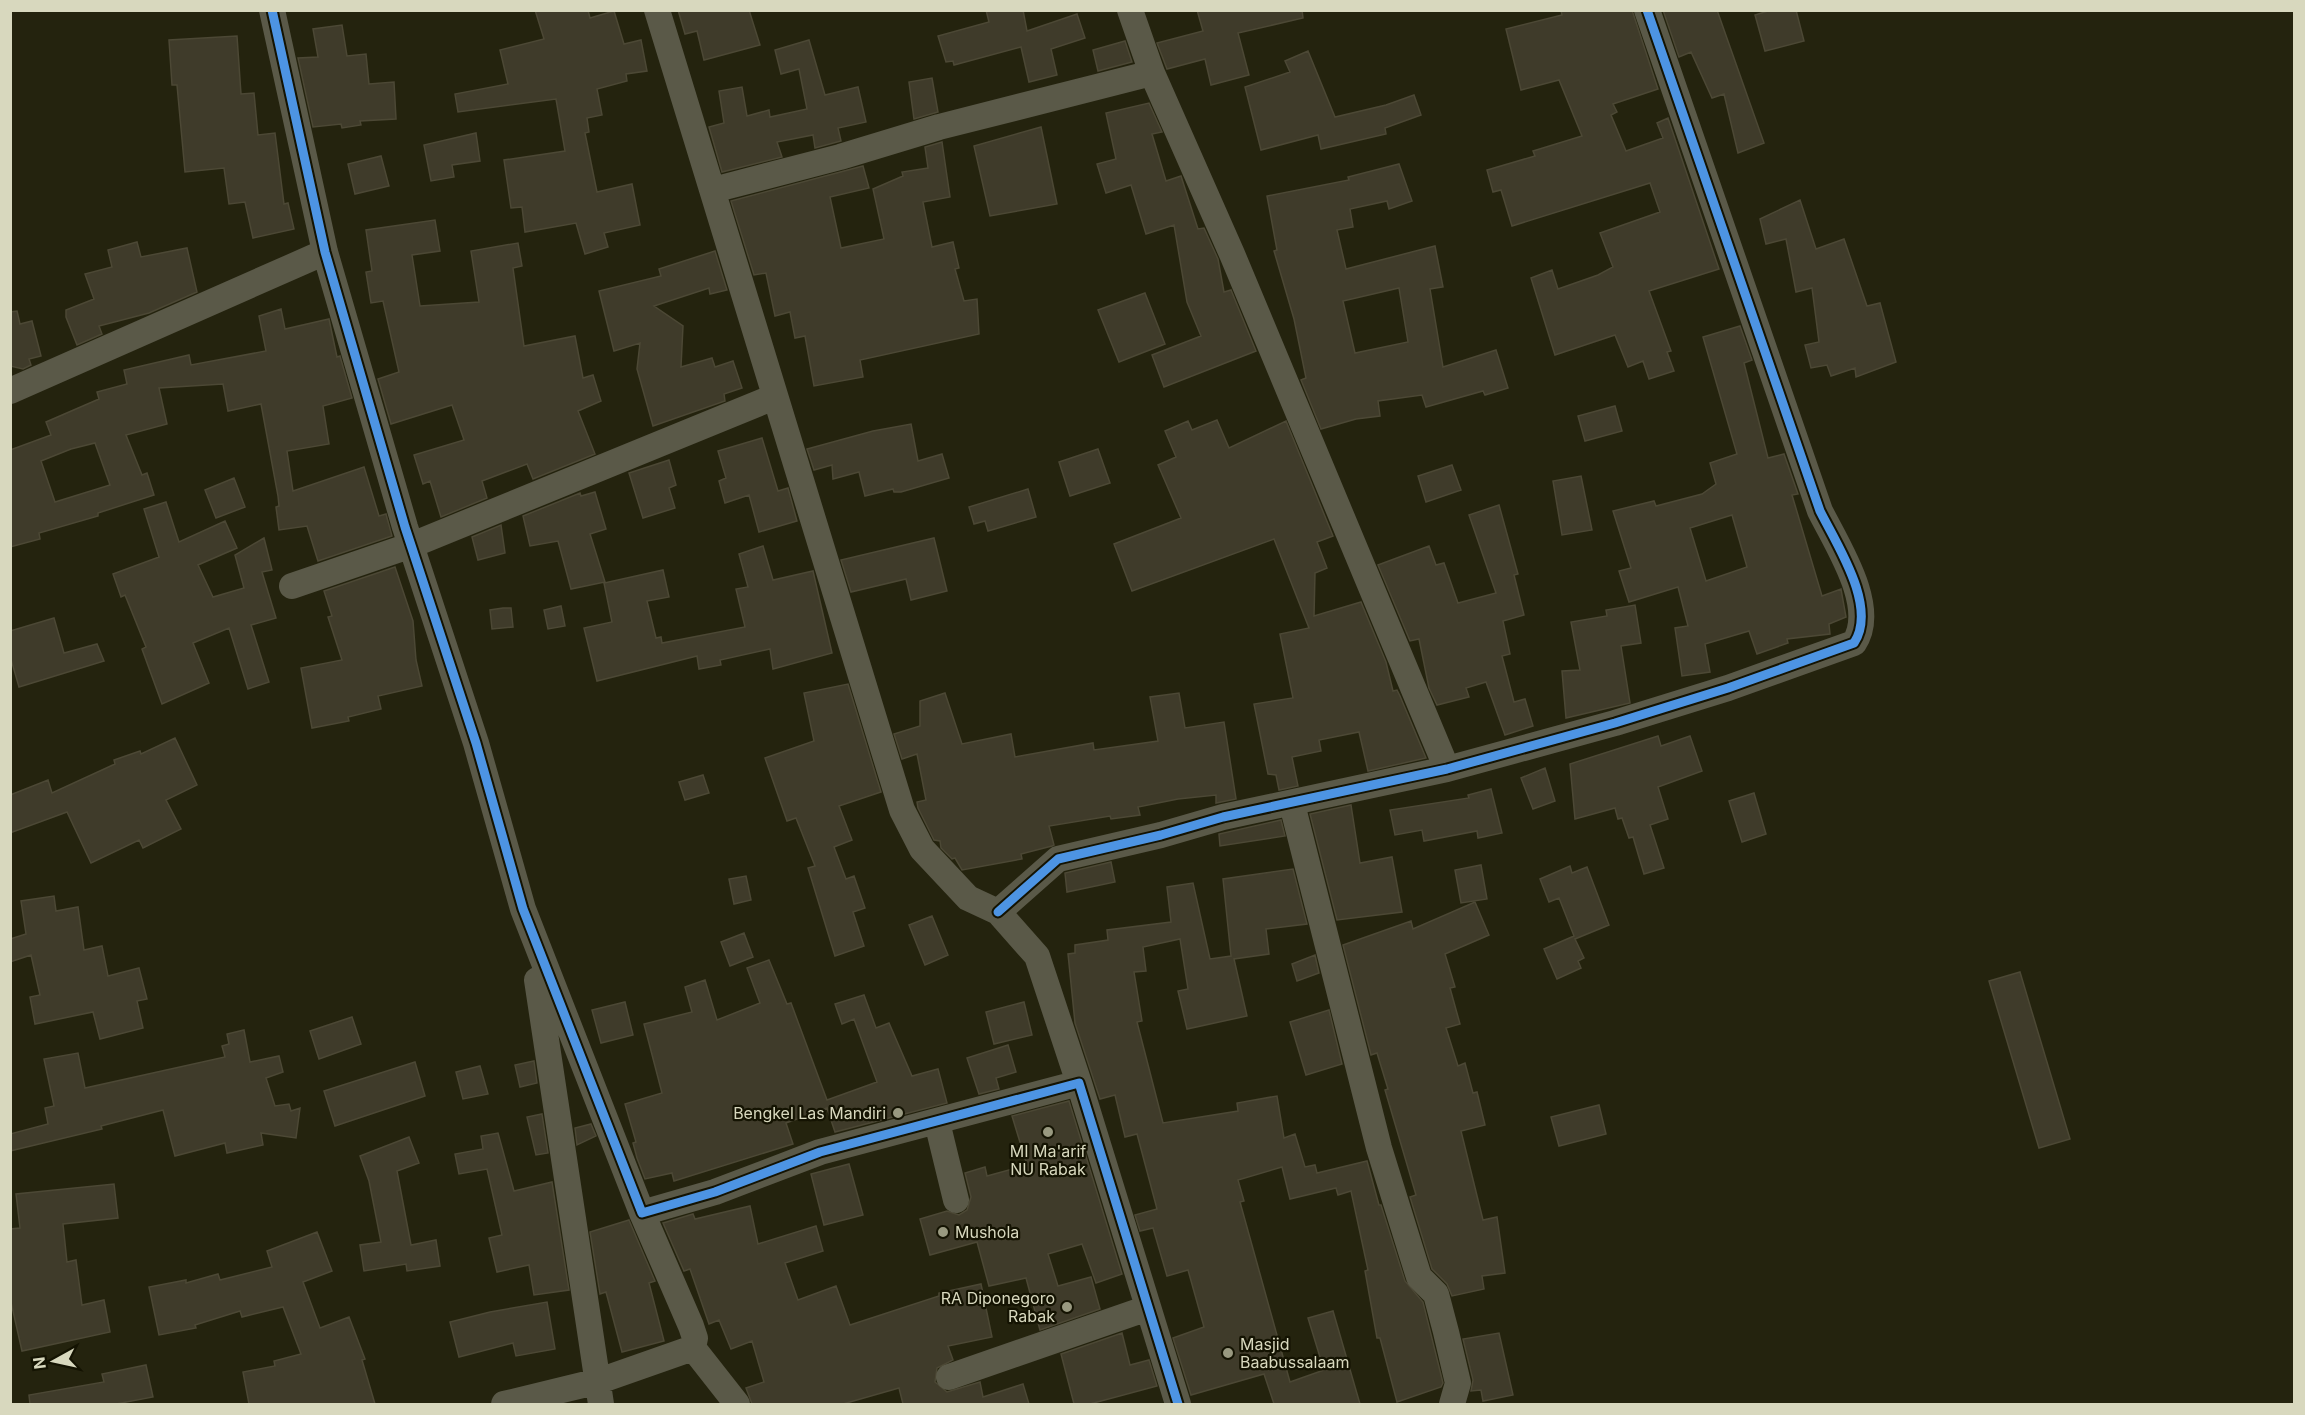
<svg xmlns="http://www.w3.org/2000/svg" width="2305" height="1415" viewBox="0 0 2305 1415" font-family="Inter,sans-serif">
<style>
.building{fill:#3f3b2a;stroke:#4c4835;stroke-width:1.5;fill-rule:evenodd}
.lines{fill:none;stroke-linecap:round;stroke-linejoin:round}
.minor{stroke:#5a5948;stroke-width:26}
.cycleway-casing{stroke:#141302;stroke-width:13}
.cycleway{stroke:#4d94e3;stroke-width:9}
.poi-dot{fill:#999980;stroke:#141302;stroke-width:2}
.labels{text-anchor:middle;stroke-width:4.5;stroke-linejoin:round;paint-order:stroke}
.poi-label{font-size:16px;fill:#d8d8be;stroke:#141302;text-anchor:end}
</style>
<rect width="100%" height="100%" fill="#24230e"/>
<!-- building -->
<path class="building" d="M535,10h53l2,8 24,-7 10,33 17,-4 6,31 -21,3 1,7 -30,8 5,26 -15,3 2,14 -4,1 12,59 35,-8 8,41 -36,8 4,14 -23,7 -9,-31 -51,9 -3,-25 -11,1 -7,-48 61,-9 -9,-52 -98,13 -3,-18 53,-10 -8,-34 44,-11z
M678,10h71l11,35 -56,15 -7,-29 -12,3z
M986,10h37l4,21 50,-17 8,24 -34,11 6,26 -28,7 -8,-35 -67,18 -1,-4 -7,1 -8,-26 51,-14z
M1197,10h105l1,8 -65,15 11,42 -38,10 -6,-26 -38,10 -10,-26 46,-12z
M1561,10h71l26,79 -45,15 4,8 -6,3 15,36 37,-13 -6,-15 11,-5 51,151 -70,22 22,60 -4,1 7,19 -25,8 -6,-18 -15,6 -13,-32 -60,20 -24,-77 21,-8 6,19 40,-14 15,-8 -13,-34 60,-21 -10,-29 -138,43 -11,-36 -8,2 -6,-22 48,-14 -2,-5 49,-15 -23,-56 -38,10 -15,-61 56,-14z
M1663,10h54l47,133 -26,10 -14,-59 -12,4 -21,-46 -12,5z
M1771,10h25l8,31 -39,10 -10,-36z
M342,25l5,31 19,-2 3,30 25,-2 2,37 -36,2 1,4 -19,3 -1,-4 -28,3 -15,-69 20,-1 -5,-28z
M237,36l4,58 13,-1 4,42 17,-2 9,71 4,-1 6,26 -41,9 -8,-36 -16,2 -5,-36 -39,4 -8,-87h-5l-3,-45z
M809,40l16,55 33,-8 8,35 -28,6 3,13 -26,7 -2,-13 -36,7 5,15 -60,15 -13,-45 15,-4 -5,-32 23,-4 5,29 22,-6 1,7 37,-8 -8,-40 -18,5 -6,-24z
M1125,41l7,21 -34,9 -5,-21z
M1308,51l27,66 51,-12 28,-10 7,20 -36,13 1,6 -65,15 -3,-14 -57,15 -16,-63 45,-15 -5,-11z
M932,78l6,34 -24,7 -5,-37z
M1149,103l13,29 -10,2 14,47 15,-5 17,53 6,-1 14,31 6,33 7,-2 25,61 -92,36 -12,-32 49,-19 -14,-34 -13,-77 -28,9 -15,-49 -25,8 -9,-29 19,-5 -10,-46z
M1041,127l16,77 -67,12 -16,-70z
M476,133l4,28 -28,4 2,12 -23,4 -7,-36z
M942,142l8,55 -27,5 9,45 21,-5 6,26 -4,1 9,32 13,-2 2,35 -119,26 3,17 -49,9 -9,-50 -10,2 -5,-26 -15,4 -9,-43 -12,2 -23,-74 132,-35 6,22 -39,9 11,51 43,-9 -11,-50 30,-13 -1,-4 26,-4 -3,-21z
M381,156l8,30 -34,8 -7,-30z
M1399,164l13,37 -23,8 -2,-8 -37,8 3,18 -16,3 9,39 89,-23 8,41 -13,2 13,78 53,-17 12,38 -23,7 -2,-4 -57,16 -4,-12 -44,6 2,15 -24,3 -35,10 -20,-49 5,-2 -12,-59 -20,-68 3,-1 -10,-54 82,-16 -1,-3zM1399,288l9,54 -53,11 -12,-52z
M1800,200l16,49 28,-10 23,67 13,-3 16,59 -40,15 -1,-9 -24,8 -4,-11 -16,3 -6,-23 14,-3 -7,-54 -16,4 -10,-53 -20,5 -6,-25z
M435,220l5,31 -28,4 8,51 59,-4 -8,-51 47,-8 4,23 -9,2 11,78 51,-10 8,42 10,-3 8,26 -23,10 17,43 -62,25 -6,-15 -45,17 5,17 -46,19 -11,-36 -7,3 -9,-29 50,-15 -12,-35 -61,19 -13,-45 21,-7 -16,-71 -12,2 -5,-31 6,-1 -6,-41z
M137,242l4,15 46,-9 10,44 -48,21 -50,13 3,8 -25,11 -11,-28v-7l28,-11 -9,-25 27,-7 -4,-17z
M715,251l12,39 -17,4 -1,-6 -55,18 29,20 -2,41 31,-9 3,9 18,-6 9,27 -18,6 1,7 -72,25 -16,-57 3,-26 -26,8 -15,-60 62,-15 -2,-7z
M1145,293l20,51 -46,18 -21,-52z
M281,309l4,20 44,-10 8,38 3,-1 12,42 -29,8 6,38 -42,7 6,40 71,-24 15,49 7,-2 6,22 -74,25 -11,-35 -28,4 -3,-23 3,-1 -1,-10 -17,-92 -33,7 -5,-27 -64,4 8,36 -41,11 16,40 5,-2 7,22 -56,18v3l-59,17 1,6 -30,8v-97l41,-15 -5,-13 53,-23 -2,-7 30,-8 -3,-14 65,-15 2,10 75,-14 -7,-35zM95,443l15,42 -55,17 -14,-41 30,-12z
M17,311l3,13 12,-3 9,35 -12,3 2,6 -8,4 -13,-3v-54z
M1740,326l12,34 -8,3 24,95 16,-4 14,40 -6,1 30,101 19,-7 5,28 -17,7 1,10 -43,5 1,4 -31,11 -8,-23 -44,13 5,28 -28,4 -7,-48 13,-2 -10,-39 -49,15 -10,-31 12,-3 -18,-57 41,-10 2,5 46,-12 14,-10 -6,-21 27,-9 -34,-117zM1732,515l15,52 -41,14 -16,-53z
M1615,406l7,25 -37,10 -7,-25z
M1217,420l12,28 57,-27 47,115 -16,6 10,26 -12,5 -1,43 47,-14 25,60 7,29 4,-1 3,6 26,62 -58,13 -9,-39 -40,8 2,11 -29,6 6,29 -19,4 -3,-15 -8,-1 -14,-70 39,-6 -13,-64 29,-6 -35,-89 -142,52 -18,-47 67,-26 -23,-53 18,-8 -11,-26 23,-10 4,9z
M911,424l7,37 24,-7 7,24 -48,14h-7l-1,-3 -28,7 -6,-24 -26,7 -1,-14 -18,5 -7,-21 66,-18z
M762,438l16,53 10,-3 9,33 -38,11 -10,-37 -24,8 -6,-22 7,-3 -8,-27z
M1098,449l12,34 -40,13 -11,-34z
M669,460l7,25 -7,3 6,20 -32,10 -14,-45z
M1452,465l9,25 -35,12 -8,-26z
M1581,476l11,54 -30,5 -9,-54z
M234,478l11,29 -29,11 -11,-28z
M1028,489l8,28 -48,14 -3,-10 -11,3 -5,-17z
M595,492l11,37 -16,5 15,48 -34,7 -13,-48 -28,5 -7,-30 57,-23 1,3z
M166,502l13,40 46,-21 12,27 -39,17 15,32 31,-9 -9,-33 29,-17 8,32 -10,2 14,46 -25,7 18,57 -21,7 -19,-61 -36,15 16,40 -47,21 -20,-55 4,-2 -21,-52 -4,2 -8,-23 46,-17 -15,-48z
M1499,505l19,69 -4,1 10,40 -21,6 7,33 -8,2 12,46 11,-3 8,27 -28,9 -19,-53 -20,6 3,9 -32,8 -8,-17 -10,-49 -9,2 -32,-76 51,-19 7,19 8,-2 14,40 38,-10 -27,-78z
M501,525l4,28 -27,7 -6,-23z
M934,538l13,53 -36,9 -5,-21 -55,13 -10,-32z
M763,546l10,34 40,-9 19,82 -59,16 -3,-20 -50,11 1,5 -22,4 -2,-13 -100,25 -13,-53 28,-6 -8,-39 59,-13 6,27 -22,4 9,37 5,-1 1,6 83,-16 -9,-38 12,-2 -9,-33z
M395,567l18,54 3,39 6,26 -44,10 3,13 -33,8 1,4 -37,7 -11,-60 41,-8 -14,-43 4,-1 -8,-25z
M1635,605l6,38 -20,3 9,57 -64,15 -4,-47 18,-1 -9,-48 36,-6 -1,-6z
M561,606l4,20 -17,3 -4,-19z
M503,608h8l2,19 -21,2 -2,-19z
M54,618l10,35 33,-9 7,17 -85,26 -9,-31v-25z
M848,684l33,108 -42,14 13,34 -18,7 12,32 8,-3 11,32 -12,4 11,34 -29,10 -27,-88 7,-2 -19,-48 -9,3 -22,-63 49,-17 -10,-48z
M945,693l17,51 49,-10 4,23 78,-14 1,7 64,-9 -8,-44 29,-4 6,35 39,-6 12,77 -20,4v-8l-38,4 -40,8 2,8 -29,4 -1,-3 -61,10 5,19 -2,1 -31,8 1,5 -60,11 -7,-12 -3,1 -11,-11 -1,-7 -6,-1 -16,-32 -1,-6 9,-2 -9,-46 -15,5 -8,-25 26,-8v-25z
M1658,736l3,10 29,-10 12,35 -44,16 10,32 -18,6 14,43 -20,6 -11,-37 -4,1 -7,-20 -4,1 -3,-11 -40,11 -5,-55z
M175,738l22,47 -31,15 15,29 -38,19 -4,-8 -48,23 -24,-51 -57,21v-38l38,-15 4,13 63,-29 -1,-4 26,-9 1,3z
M1545,768l10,33 -22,8 -12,-31z
M703,775l6,18 -24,7 -6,-18z
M1491,789l11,44 -24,5 -1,-7 -53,10 -2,-11 -27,5 -5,-25 79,-12 -1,-3z
M1754,793l12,41 -24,8 -13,-41z
M1351,805l9,58 32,-6 10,55 -65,8 -27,-106z
M1281,820l4,16 -65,10 -1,-12z
M1111,862l4,20 -48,10 -2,-19z
M1481,865l6,34 -26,4 -6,-33z
M1570,866l2,7 15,-6 22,58 -34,14 9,19 -6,3 3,7 -24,11 -13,-30 30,-13 -15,-38 -10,4 -9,-23z
M1293,869l14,55 -41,5 3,25 -35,5 13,57 -60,13 -9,-38 10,-2 -8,-50 -37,8 3,24 -12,1 8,49 -5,1 26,101 75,-12 -1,-8 40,-7 7,42 11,-4 10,33 10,-2 2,8 50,-12 12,44h2l24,76 18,21 20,81 -2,4 -44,15 -17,-64h-3l-12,-67 3,-1 -17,-79 -13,4 -2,-7 -46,11 -8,-32 -44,13 6,21 -4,1 50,180 34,-12 -16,-52 25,-7 27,93h-86l-10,-30 -73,21 -18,-57 31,-11 -16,-57 -21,6 -14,-48 -13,3 -5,-16 22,-6 -20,-75 -12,3 -10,-42 -15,4 -25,-76 -7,-69 7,-1v-8l33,-5 -1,-10 64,-8 -4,-35 26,-4 17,76 21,-3 -8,-77z
M746,876l5,24 -17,4 -5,-25z
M54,896l2,15 22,-4 6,43 18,-4 6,30 31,-8 8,31 -10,2 6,27 -43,11 -7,-27 -58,12 -5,-27 10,-2 -9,-40 -21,7v-23l16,-5 -5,-33z
M1475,902l14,33 -44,19 10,33 -5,1 10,36 -14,4 12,38 7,-3 8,30 4,-1 8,33 -24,6 22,89 14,-3 8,56 -23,3 2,13 -32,7 -5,-12 -15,-15 -22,-72 6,-2 -31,-105 3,-1 -11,-36 -6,2 -28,-110 68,-24 2,8z
M932,916l16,39 -23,10 -16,-40z
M744,933l9,24 -23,9 -9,-24z
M1315,955l4,18 -22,8 -5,-17z
M769,960l18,44 4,-1 36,97 50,-18 -23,-63 -12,5 -7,-20 29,-9 12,33 13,-5 23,53 26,-7 9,34 -112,29 -8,-24 -41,15 7,21 -119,37 -2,-8 -27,6 -8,-21 -4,-15 3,-1 -11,-38 37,-11 -18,-69 48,-12 -7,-25 20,-7 12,40 43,-17 -13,-35z
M2020,972l50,167 -31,9 -50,-167z
M625,1002l8,33 -32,8 -9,-33z
M1024,1002l8,33 -38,9 -8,-32z
M1329,1010l13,54 -36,11 -16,-53z
M352,1017l9,27 -42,15 -9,-28z
M244,1030l6,32 29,-6 4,16 -17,6 9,28 14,-2 2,7 9,-3 -4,30 -35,-5 2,12 -36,8 -2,-10 -50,13 -12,-46 -62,16 1,3 -92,22v-17l38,-10 -3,-16 9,-2 -10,-47 34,-6 7,35 140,-31 -3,-11 7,-2 -2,-10z
M1008,1045l8,27 -20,6 3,11 -20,5 -12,-36z
M534,1061l3,22 -17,4 -5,-22z
M415,1062l10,34 -90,30 -11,-35z
M480,1066l8,28 -25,5 -7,-27z
M1069,1101l53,173 -26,9 -14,-39 -34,10 10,32 33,-9 9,32 -60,21 -14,-52 -37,8 -12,-44 -47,13 -10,-36 27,-8 12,4 8,-5 4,-13 -6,-24 20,-6 2,9 40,-11 -15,-49z
M1599,1105l7,29 -47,12 -8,-29z
M542,1114l6,39 -12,2 -9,-38z
M591,1124l5,12 -19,9 -2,-17z
M498,1133l16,58 38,-9 17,108 -35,5 -5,-30 -32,7 -8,-34 13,-3 -15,-66 -28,5 -4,-20 28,-5 -2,-13z
M409,1137l10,26 -22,8 14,74 25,-5 4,26 -33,5 -1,-7 -42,7 -4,-26 21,-3 -12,-61 -9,-25z
M849,1164l14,51 -39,10 -13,-51z
M114,1184l4,34 -55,6 4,38 9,-2 6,45 22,-5 6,32 -88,19 -12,-53v-69l10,-1 -4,-34z
M750,1206l8,38 58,-18 7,25 -38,12 13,37 38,-14 14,39 89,-29v-3l42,-9 11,53 -44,9 5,14 -16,8 -2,14 12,10 33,-10 3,15 40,-13 6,20h-126l-4,-16 -56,16h-91l-6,-16 18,-6 -12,-41 -21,8 -12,-29 -10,4 -19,-55 -6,2 -21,-48 30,-9 2,5z
M629,1220l26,61 -6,2 15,58 -42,11 -16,-60 -6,2 -10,-62z
M317,1232l15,39 -29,11 17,46 29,-11 16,42 -3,1 13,44h-126l-6,-32 32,-6 -1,-5 27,-7 -18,-47 -41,10 -2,-6 -45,14 1,3 -37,7 -10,-48 37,-7v3l32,-9 2,6 52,-13 -5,-16z
M547,1302l8,47 -39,7 -3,-13 -54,14 -9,-35 40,-10z
M1122,1333l8,32 19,-5 8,26 -67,18h-16l-13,-50z
M1499,1333l14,62 -30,6 -2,-11 -10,1 2,-11 -10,-41z
M146,1365l7,32 -37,7h-86l-1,-9 75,-13 -2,-8z"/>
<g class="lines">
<!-- minor -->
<path class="minor" d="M272,10l53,242 80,275 71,216 47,166 119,304 73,-21 105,-40 259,-69 99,321
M657,10l245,800 20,39 46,49 30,14 39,44 42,127
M1130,10l22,63 80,181 215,515
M713,190l127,-33 99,-30 213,-54
M10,391l315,-139
M292,586l120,-41 362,-148
M1292,804l87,344 40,129 17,17 10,38 12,51 -6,21
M998,912l60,-53 103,-24 62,-18 224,-48 168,-46 113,-35 126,-45c24,-36 -17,-98 -34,-132l-173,-501
M537,980l64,424
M937,1122l19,78
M693,1348l44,56
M949,1377l199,-69
M504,1404l95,-23 94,-33 2,-10 -4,-12 -49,-113"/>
<defs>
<path id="cycleway" d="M272,10l53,242 80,275 71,216 47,166 119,304 73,-21 105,-40 259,-69 99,321
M998,912l60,-53 103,-24 62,-18 224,-48 168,-46 113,-35 126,-45c24,-36 -17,-98 -34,-132l-173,-501"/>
</defs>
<!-- cycleway casing -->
<use href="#cycleway" class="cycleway-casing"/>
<!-- cycleway -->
<use href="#cycleway" class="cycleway"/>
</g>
<!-- markers -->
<g class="poi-dot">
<circle cx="898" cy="1113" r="6"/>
<circle cx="1048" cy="1132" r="6"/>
<circle cx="943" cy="1232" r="6"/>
<circle cx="1067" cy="1307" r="6"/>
<circle cx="1228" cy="1353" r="6"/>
</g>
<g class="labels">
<!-- poi labels -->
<g class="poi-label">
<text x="886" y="1119">Bengkel Las Mandiri</text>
<text x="1048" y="1157" text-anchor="middle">MI Ma'arif<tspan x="1048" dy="18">NU Rabak</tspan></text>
<text x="955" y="1238" text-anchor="start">Mushola</text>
<text x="1055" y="1304">RA Diponegoro<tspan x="1055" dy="18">Rabak</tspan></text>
<text x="1240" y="1350" text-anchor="start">Masjid<tspan x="1240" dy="18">Baabussalaam</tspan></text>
</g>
</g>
<!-- border -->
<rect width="2305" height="1415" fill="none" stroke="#d8d8be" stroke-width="24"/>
<!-- north arrow -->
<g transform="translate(54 1361) rotate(262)" stroke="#141302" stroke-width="4.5" paint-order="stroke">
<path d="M0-4.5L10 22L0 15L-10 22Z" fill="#d8d8be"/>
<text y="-9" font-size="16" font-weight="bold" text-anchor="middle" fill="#d8d8be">N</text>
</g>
</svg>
